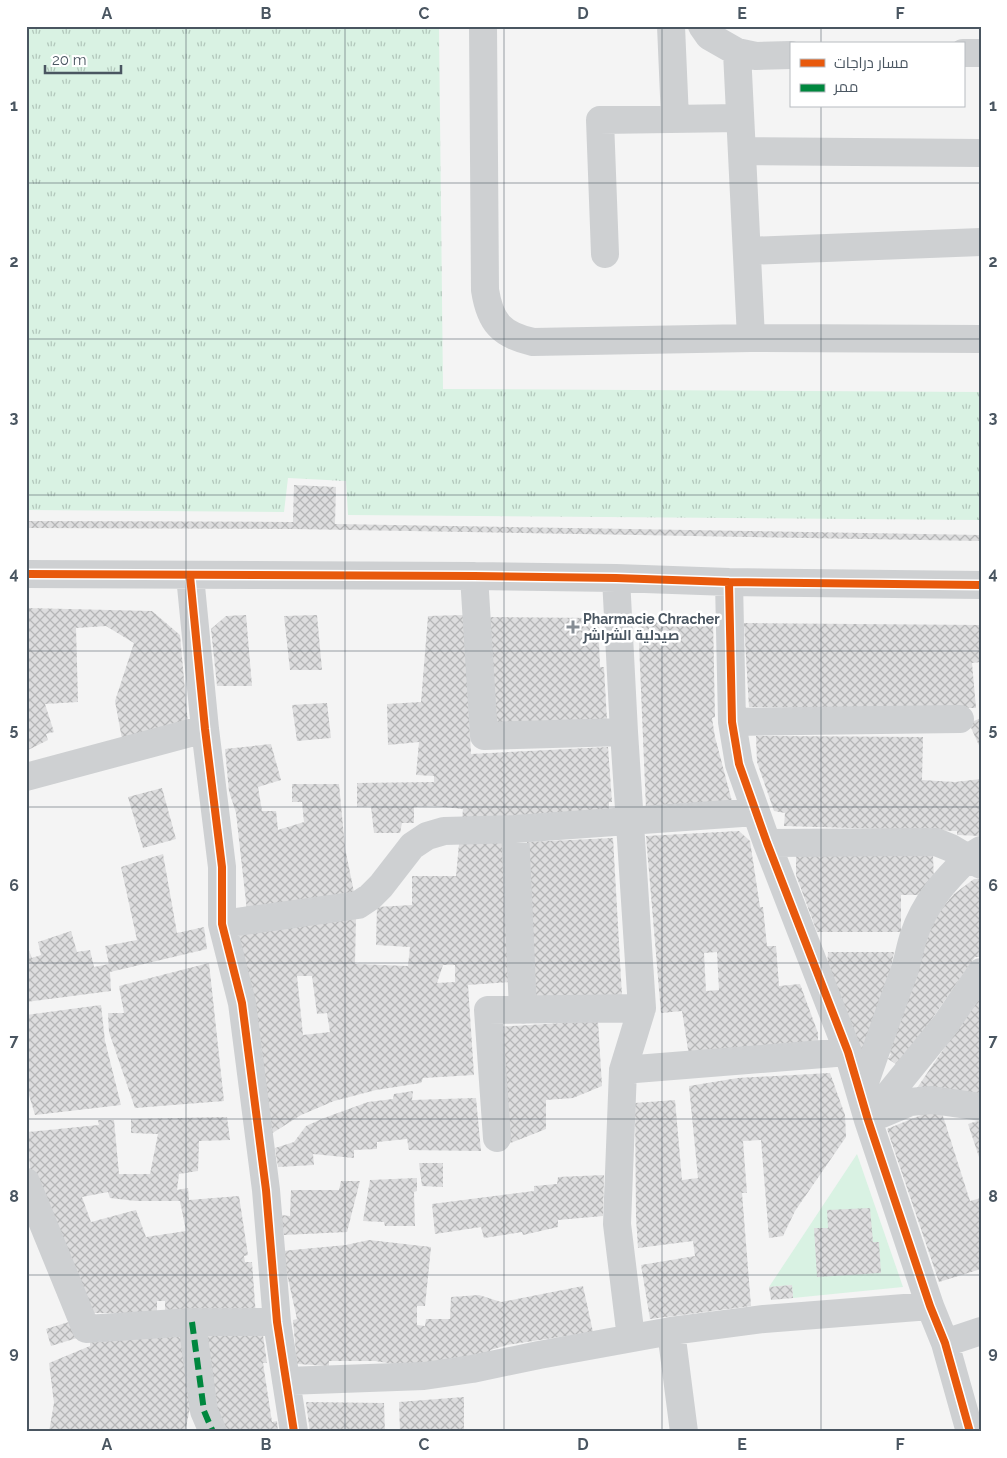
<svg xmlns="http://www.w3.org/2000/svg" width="1007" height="1458" viewBox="0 0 1007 1458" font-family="Raleway,Cairo,sans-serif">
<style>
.grass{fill:url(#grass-tufts)}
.garden{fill:#d9f2e3}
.building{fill:url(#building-cross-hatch);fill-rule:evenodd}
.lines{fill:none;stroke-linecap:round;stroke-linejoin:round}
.minor{stroke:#ced0d2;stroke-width:28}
.quiet{stroke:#00873e;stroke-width:6;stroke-dasharray:12 6;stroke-linecap:butt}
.cycleway-casing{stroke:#fff;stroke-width:11}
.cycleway{stroke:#e8590c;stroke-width:8}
.grid{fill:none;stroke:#4a5661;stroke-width:1;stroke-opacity:0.55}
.poi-dot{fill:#868d94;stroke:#fff;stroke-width:2}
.labels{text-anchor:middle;stroke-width:5;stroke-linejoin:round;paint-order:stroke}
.poi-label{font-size:14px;font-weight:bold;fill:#4a5661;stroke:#fff;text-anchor:start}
.neatline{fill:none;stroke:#4a5661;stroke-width:2}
.grid-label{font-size:16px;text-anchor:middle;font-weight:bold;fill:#4a5661}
</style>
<defs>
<pattern id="grass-tufts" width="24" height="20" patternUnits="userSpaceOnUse" patternTransform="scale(1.25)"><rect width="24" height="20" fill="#d9f2e3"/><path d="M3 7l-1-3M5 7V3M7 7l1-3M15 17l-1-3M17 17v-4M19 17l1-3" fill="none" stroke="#b2c7bb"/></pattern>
<pattern id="building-cross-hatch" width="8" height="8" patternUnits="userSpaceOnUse" patternTransform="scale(1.25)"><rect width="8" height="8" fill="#ddddde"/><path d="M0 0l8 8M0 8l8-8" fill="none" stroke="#b5b6b7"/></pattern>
</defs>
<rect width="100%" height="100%" fill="#f4f4f4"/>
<!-- grass -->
<path class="grass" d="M26,26h413l4,363 538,3v128l-633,-5 -2,-34 -58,-3 -4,34 -258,-2z"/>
<!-- garden -->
<path class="garden" d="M857,1154l46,133 -110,11 -1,-13 -23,2z"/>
<!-- building -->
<path class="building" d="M294,485l42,2 -1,37 646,11v6l-688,-12 -267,-1v-7l267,1z
M26,608l126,3 28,24 8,89 -66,15 -7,-38 19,-58 -28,-17 -30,2 2,74 -33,2 9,28 -8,2 2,6 -22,11z
M246,615l6,71h-35l-6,-57 15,-13z
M317,615l5,55h-32l-6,-54z
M464,615l7,139 137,-7 4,55h-3v9l-147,9 1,-11 -29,-3 -20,1v16h-12l-2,10h-26l-3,-27 -14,1v-24l77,-1v-6l-18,-1 3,-33 -31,3 -1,-41 34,-2 7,-86z
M487,617l111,1 2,49h4l3,54 -114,5z
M638,619l75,1 2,97 -3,1 3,19 18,68 -87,4z
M744,623l237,2v37l-9,1 4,45 -227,-1z
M327,703l4,35 -34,3 -5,-36z
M981,718v32l-12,-27z
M756,736l167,1 -1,43 33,2 26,-3v57l-24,-1v-4l-173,-5 1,-13 -11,-2 -17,-49z
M271,744l10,36 -23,7 4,24h14l2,19 26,-8 -2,-20h-10v-18h47l6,64 10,49 -108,14 -11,-98 -7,-22 -4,-42z
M162,788l14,51 -33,9 -15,-51z
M739,831l11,10 10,66h3l4,39h9l3,40 21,-2 18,49v16l-129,7 -7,-45 -21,2 -15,-177zM717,952l2,38 -13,1 -2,-38z
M613,838l9,158 -86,4 -9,-158z
M503,842l8,140 -43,3 6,90 -51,3 -2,5 -45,7 -42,11 -33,14 -30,19 -8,-17 -24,-183 117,-17 -1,47 53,2 2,-19 -34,-2 1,-38 35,-2v-29h44l3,-32zM443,965h12v17l-18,1zM297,976h15l5,38 10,-1 3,19 -27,3z
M163,854l14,79 27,-6 3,22 -97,23 1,19 -85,11v-59l6,15 9,-3 -3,-13 33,-11 6,21 13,-2 4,17 15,-3 -4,-18 32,-6 -16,-73z
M796,854l137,1 1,27 -5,13h-28v37h-84l-21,-57z
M974,879h7v78h-6l-76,109 -11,-7 3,-5 -9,-7 51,-128 21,-25z
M828,952h66l-8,40 -19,59 -11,-3 -29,-81z
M209,963l15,138 -89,7 -26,-76 -1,-19h16l-5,-27z
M981,994v104l-66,-7z
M101,1005l4,36 16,64 -86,10 -9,-30v-70z
M598,1021l4,65 -29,12 -27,2v29l-43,17 -7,-119z
M830,1073l15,42 1,22 -51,74 -12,25 -14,2 -8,-98 -18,1 4,52h-5l9,113 -101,13 -9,-54 54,-9 -2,-15 -55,7 -2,-31 -1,-114 40,-3 7,80 16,-2 -9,-92 49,-8z
M413,1091l-1,9 64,-2 5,53 -72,-1 -2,-11 -30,3v7l-23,1v8l-41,-4 1,11 -36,2 -3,-19 19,-6 12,-16 18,-8 44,-16 25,-3 1,-5z
M931,1111l11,2 28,88 11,-3v71l-42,13 -52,-153z
M227,1117l3,23 -31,1 -1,30 -19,3 -2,16 11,-2 1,12 50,-4 9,59 -4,1 1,6h7l4,55 -91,-3v-13h-8v12h-71l-56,-140 -2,-41 71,-7 -1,-5h16l5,54h31l8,-40 -27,-1v-14zM108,1192l2,6 26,3h44l6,30 -40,6 -10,-27 -45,12 -9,-25z
M977,1121l4,1 -1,38 -12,-36z
M419,1163h24v24l-21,-1z
M604,1175l-1,41 -45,4v7l-35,8 -1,-3 -38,6 -3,-11 -46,7 -3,-30 102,-13v-5l23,-2 1,-7z
M417,1178v13l-3,1 1,34h-30l-1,-4 -21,-1 7,-41z
M341,1181h19l-13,51 -63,3 -3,-20 9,1 1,-26h48z
M870,1208l3,34h6l2,31 -64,4 -3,-49h14l-1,-18z
M369,1240l62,7 -6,59h-8v19l8,1 1,-7h24l1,-22 28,-2 22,7 82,-16 10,46 -86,13 -17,5 1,3 -70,15 -46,-7h-46v5l-32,-2 -4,-44 4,-1 -15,-68 64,-6z
M792,1285l1,13 -22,2 -2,-13z
M72,1321l5,17 -26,8 -5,-17z
M187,1334l7,55 -9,43h-136l5,-29 -5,-40 41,-17v-7z
M201,1335h62l4,28h-4l9,59 5,-1 1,11h-58z
M464,1397v35h-64l-1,-30z
M306,1402l78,1 1,29h-75z"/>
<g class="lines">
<!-- minor -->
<path class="minor" d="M483,26l2,264c5,32 16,45 48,52l218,-4 230,1
M671,26l4,93
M702,26l7,10 28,16 19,4 35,-1
M737,52l14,286
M963,53h18
M742,151l239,2
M747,251l234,-9
M605,254l-5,-134 140,-2
M26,574l448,2 142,2 113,4 252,3
M190,576l15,153 17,138v57l20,79 24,187 11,132 17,110
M474,576l10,160 140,-4
M616,578l8,154 18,276 -19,62 -6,154 14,114
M729,582l3,140 7,42 28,79 81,209 20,68 62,186 15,37 25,89
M732,722l228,-3
M26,777l179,-48
M515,829l8,181
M767,843l169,-1 15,6 17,10 13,-8
M222,924l136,-19 12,-8 11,-11 31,-40 15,-10 17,-5 71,-2 241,-17
M623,1070l225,-18
M861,1094c14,-41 28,-82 43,-122 4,-12 6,-25 10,-37 10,-31 31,-55 54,-77l13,7
M872,1118l38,-16 22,-2 49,7
M868,1120l77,-95 36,-53
M497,1138l-9,-128 154,-2
M26,1182l60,147 106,-7h85
M192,1322l12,89 9,21
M671,1331l13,101
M945,1343l36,-12
M286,1381l138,-5 48,-7 67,-14 132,-24 93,-12 166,-13"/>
<!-- quiet -->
<path class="quiet" d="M192,1322l12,89 9,21"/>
<defs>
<path id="cycleway" d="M26,574l448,2 142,2 113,4 252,3
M190,576l15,153 17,138v57l20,79 24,187 11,132 17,110
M729,582l3,140 7,42 28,79 81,209 20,68 62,186 15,37 25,89"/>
</defs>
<!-- cycleway casing -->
<use href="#cycleway" class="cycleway-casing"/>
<!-- cycleway -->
<use href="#cycleway" class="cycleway"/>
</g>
<!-- grid -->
<path class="grid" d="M186,26v1406M345,26v1406M504,26v1406M662,26v1406M821,26v18M821,106v1326M26,183h955M26,339h955M26,495h955M26,651h955M26,807h955M26,963h955M26,1119h955M26,1275h955"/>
<!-- markers -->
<path class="poi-dot" d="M570.5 619.5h5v5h5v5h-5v5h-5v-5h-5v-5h5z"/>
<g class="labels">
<!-- poi labels -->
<g class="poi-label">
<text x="583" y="624">Pharmacie Chracher<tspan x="583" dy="16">صيدلية الشراشر</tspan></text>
</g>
</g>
<!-- border -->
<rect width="1007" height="1458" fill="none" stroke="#ffffff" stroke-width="55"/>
<!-- legend -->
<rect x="790" y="42" width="175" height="65" fill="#ffffff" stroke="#b7bbc0"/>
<rect x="800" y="59" width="25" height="8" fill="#e8590c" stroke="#b7bbc0"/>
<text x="834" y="68" font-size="15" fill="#4a5661">مسار دراجات</text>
<rect x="800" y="84" width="25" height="8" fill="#00873e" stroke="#b7bbc0"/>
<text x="834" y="92" font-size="15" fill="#4a5661">ممر</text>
<!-- scale -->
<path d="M45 65v8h76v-8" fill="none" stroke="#4a5661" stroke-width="2.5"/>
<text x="52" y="65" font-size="15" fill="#4a5661" stroke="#ffffff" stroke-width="4" paint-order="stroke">20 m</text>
<rect x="28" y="28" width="952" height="1402" class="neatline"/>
<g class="grid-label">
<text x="107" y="19">A</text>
<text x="266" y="19">B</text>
<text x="424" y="19">C</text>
<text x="583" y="19">D</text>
<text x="742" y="19">E</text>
<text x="900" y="19">F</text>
<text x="14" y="111">1</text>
<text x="993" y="111">1</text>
<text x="14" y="267">2</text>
<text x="993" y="267">2</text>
<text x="14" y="423">3</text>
<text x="993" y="423">3</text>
<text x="14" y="579">4</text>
<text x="993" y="579">4</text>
<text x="14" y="735">5</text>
<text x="993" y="735">5</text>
<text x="14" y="891">6</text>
<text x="993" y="891">6</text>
<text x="14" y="1046">7</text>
<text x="993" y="1046">7</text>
<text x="14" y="1202">8</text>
<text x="993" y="1202">8</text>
<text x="14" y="1358">9</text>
<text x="993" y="1358">9</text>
<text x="107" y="1450">A</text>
<text x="266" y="1450">B</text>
<text x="424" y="1450">C</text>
<text x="583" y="1450">D</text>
<text x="742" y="1450">E</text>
<text x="900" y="1450">F</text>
</g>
</svg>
